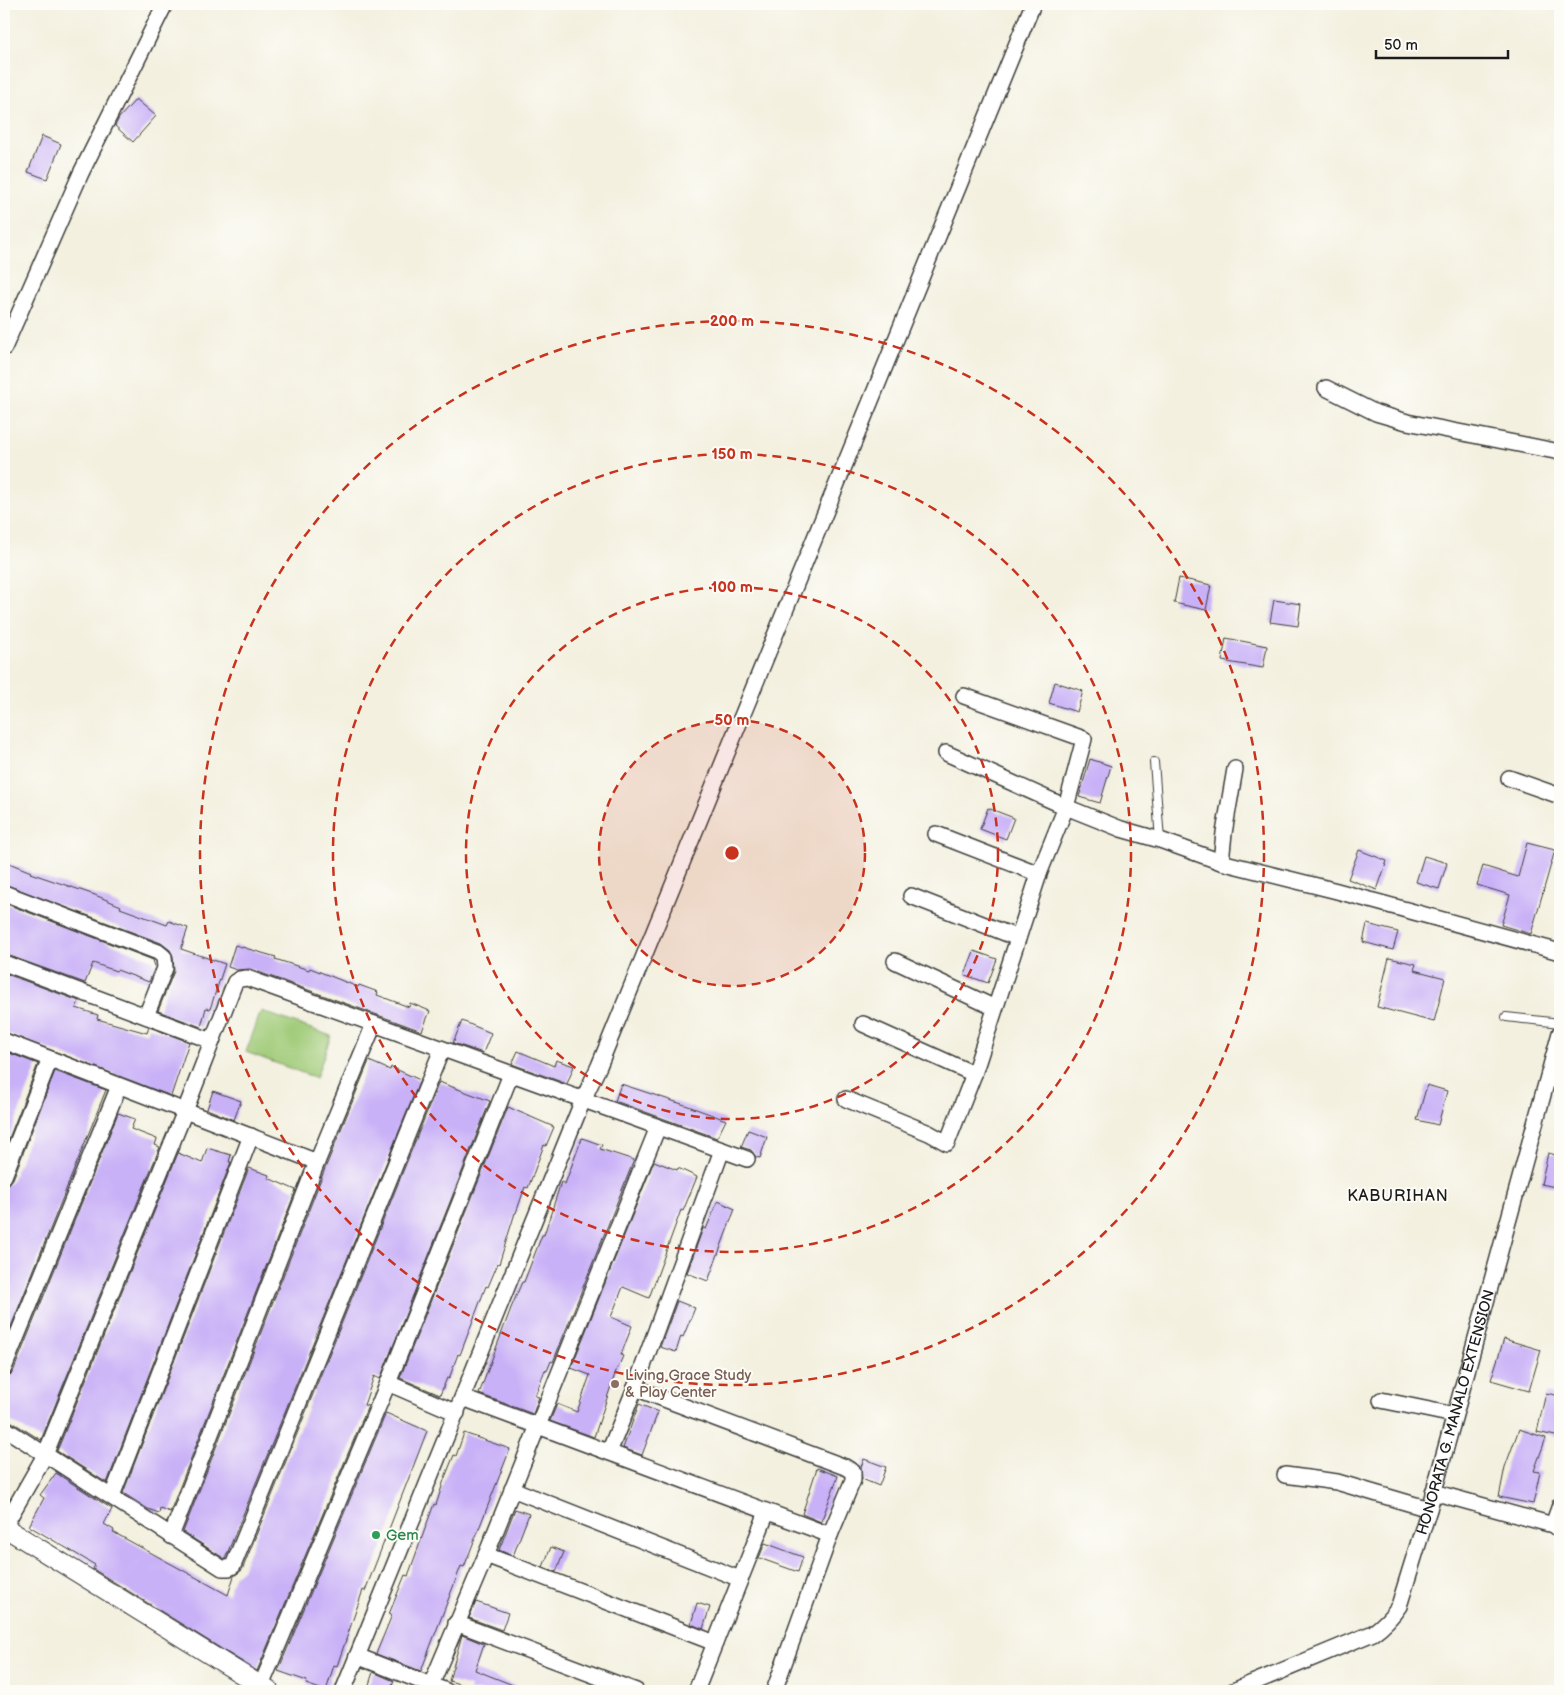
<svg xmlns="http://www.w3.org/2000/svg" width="1564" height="1695" viewBox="0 0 1564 1695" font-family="'Balsamiq Sans',sans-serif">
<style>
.pitch{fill:#a0cb78;stroke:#5e744a}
.building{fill:#c9b1f7}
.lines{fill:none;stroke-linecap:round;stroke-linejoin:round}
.service-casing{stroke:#3c3c39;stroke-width:10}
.minor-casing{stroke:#3c3c39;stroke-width:18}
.tertiary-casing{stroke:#3c3c39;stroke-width:21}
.service{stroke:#fff;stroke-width:8}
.minor{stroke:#fff;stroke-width:15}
.tertiary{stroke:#fff;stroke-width:19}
.ring{fill:none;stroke:#c8321e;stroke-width:2.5;stroke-dasharray:9 6}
.education-dot{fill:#8d6e63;stroke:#fdfcf7;stroke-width:2}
.leisure-dot{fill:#2e9e5b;stroke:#fdfcf7;stroke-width:2}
.labels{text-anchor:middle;stroke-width:4;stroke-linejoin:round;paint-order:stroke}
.education-label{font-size:15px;fill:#785e54;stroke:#fdfcf7;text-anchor:start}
.street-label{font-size:15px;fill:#1c1c1c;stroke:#fdfcf7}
.leisure-label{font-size:15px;fill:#27864d;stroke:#fdfcf7;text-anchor:start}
.neighbourhood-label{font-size:16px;letter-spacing:1px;fill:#1c1c1c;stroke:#fdfcf7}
.centre{fill:#c8321e;stroke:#fdfcf7;stroke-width:2.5}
.ring-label{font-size:15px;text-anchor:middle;font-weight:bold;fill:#c8321e;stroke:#fdfcf7;stroke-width:4;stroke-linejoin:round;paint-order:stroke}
</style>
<rect width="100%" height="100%" fill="#fdfcf7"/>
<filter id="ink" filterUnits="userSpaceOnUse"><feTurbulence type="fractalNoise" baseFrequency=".02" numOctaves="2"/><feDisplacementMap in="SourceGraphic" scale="10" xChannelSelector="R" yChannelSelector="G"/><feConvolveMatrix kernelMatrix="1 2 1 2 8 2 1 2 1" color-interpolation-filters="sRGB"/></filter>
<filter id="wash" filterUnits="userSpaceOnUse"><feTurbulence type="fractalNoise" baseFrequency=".0096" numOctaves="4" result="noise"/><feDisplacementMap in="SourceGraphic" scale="20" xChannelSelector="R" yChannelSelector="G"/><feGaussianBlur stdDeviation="1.12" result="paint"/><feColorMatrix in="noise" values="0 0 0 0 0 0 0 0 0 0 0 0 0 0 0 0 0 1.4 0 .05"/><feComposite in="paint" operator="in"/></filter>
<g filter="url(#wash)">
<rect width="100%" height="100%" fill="#f3f0df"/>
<!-- pitch -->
<path class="pitch" d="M261,1011l70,25 -15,42 -70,-26z"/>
<g id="blocks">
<!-- building -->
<path class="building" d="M136,99l20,17 -23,26 -18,-16 4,-8z
M42,136l19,8 -14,35 -19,-7z
M1179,578l32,7 -5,25 -32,-7z
M1274,600l27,4 -3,22 -28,-4z
M1226,638l41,8 -4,22 -41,-7z
M1055,682l28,9 -6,21 -28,-9z
M1090,759l21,7 -11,37 -21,-6z
M988,808l26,10 -8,21 -26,-10z
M1527,843l28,7 -24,84 -30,-9 9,-30 -33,-10 6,-19 35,11z
M1359,850l28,11 -10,29 -29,-11z
M1424,856l23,7 -8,26 -23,-7z
M9,863l22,9 -1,1 65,22 26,11 -1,2 47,17 2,-4 19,7 -7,21 44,15 -15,45 -4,-1 -5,19 -43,-16 16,-40 -1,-15 -3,-6 -9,-7 -157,-59v-6z
M4,903l149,57 2,7 -6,15 -32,-12 -1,1 -23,-8 -8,20 -81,-29z
M1367,924l31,8 -5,18 -30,-8z
M235,945l41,12 -1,2 34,11 1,-2 48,19 1,-2 19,7 -1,3 32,12 1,-4 20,8 -8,20 -172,-62 -13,1 -9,-3z
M974,951l23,8 -9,24 -23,-8z
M1389,958l27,6 -2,6 31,8 -11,44 -57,-15z
M4,973l75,28 -3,7 22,7 -1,4 50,14 2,-6 40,15 -18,54 -167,-64z
M462,1021l29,12 -8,20 -30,-10z
M4,1051l34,13 -34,87v-59l6,-16 -6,-2z
M518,1051l36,15 2,-6 18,6 -7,18 -55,-20z
M369,1061l21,9 1,-3 29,13 -195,479 -42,-27 143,-366z
M55,1071l51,19 -102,254v-159l5,-1 4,-5z
M439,1082l51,19 -110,278 -6,-3 -10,29 4,1 -111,265 -164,-102 2,-4 -66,-39 15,-28 -4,-3 16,-22 56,36 -8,15 10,6 -1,2 115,63 6,-19 8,-6z
M621,1084l67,22 38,14 -9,18 -102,-37z
M1427,1085l20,6 -9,34 -21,-5z
M213,1091l28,10 -7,19 -27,-11z
M508,1107l46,20 -8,19 -2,-1 -16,43 -3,-1 -9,26h-1l-16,51 -1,-1 -10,24 -2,-1 -26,69 -2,-1 -9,25 -2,-1 -7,17 -40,-17z
M118,1113l17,6 -4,10 26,10 -2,6 5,2 -119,293 -32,-20 -5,-1v-42l5,-1 4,-4z
M748,1130l19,7 -7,21 -4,-1 -5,-7 -10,-3z
M582,1138l20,7 -2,4 34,11 -81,202 -2,-1 -4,10 -2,-1 -10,26 4,1 -6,17 -54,-20 32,-86 11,-26h2l18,-47h2l17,-53 4,2z
M207,1148l24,7 -2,7h2l-124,321 -50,-32 121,-298 24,10z
M1548,1153l12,3v32l-19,-4z
M654,1161l23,9 1,-2 19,9 -14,34 -2,-1 -32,88 -26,-11 -12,30 21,9 -11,29 2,1 -5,12h-1l-23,69 -44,-16 7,-17 20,8 13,-37 -19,-7z
M249,1168l20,7 -1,3 28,12 -126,322 -10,-4 -1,5 -11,-4 -25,-16z
M718,1201l17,8 -27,72 -21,-8 16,-45 3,1z
M677,1301l18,7 -12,29 -2,-1 -5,16 -16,-5z
M1504,1339l37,11 -12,41 -38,-11z
M1546,1393l14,3v41l-23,-5z
M639,1404l19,8 -16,43 -19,-7z
M386,1413l41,18 -62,160 -2,-1 -26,76 -3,-1 -8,26 -20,-7 1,-3 -29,-10z
M1519,1429l27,9 -12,33 6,1 -7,32 -34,-7 6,-30z
M464,1433l46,16 -46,118 -3,-1 -40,105 -45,-17 16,-39 -3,-1 16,-39 3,1 26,-72 2,1 8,-25 10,-25 2,1z
M864,1459l22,8 -7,19 -17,-7 -1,-12z
M817,1468l21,8 -17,46 -19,-8z
M515,1509l14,5 -16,42 -14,-6z
M765,1543l38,14 -5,15 -39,-14z
M551,1547l13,5 -8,20 -13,-5z
M476,1602l32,11 -6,17 -33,-12z
M697,1603l13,4 -7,22 -12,-5z
M462,1635l22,9 -9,26 53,21h-59l1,-4 -21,-6z
M373,1672l21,9 -4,10h-23z"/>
</g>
</g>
<g filter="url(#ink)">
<use href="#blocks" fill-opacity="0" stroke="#3c3c39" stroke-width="1"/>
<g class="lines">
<defs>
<path id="service" d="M1154,762l6,78
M1506,1017l54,6"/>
<g id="minor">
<path d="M4,348l77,-175 84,-169"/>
<path d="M1326,388l50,25 31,9 153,30"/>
<path d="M946,753l120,54 55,22 39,11 61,22 116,29 223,61"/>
<path d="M1509,778l51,18"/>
<path d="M936,834l103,40"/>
<path d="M1221,862l3,-29 11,-64"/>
<path d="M4,893l154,59 6,5 1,11 -19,48"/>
<path d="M911,896l107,42"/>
<path d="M895,961l100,47"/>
<path d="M4,963l208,78"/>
<path d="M863,1024l111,50"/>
<path d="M4,1041l313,121"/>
<path d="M846,1099l83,34 18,10 27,-69 65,-200 27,-67 18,-68 -120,-43"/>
<path d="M4,1176l46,-117"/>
<path d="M4,1368l115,-282"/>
<path d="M388,1383l69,30"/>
<path d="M635,1388l210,79 8,5v8l-23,55 -56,156"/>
<path d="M463,1398l367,137"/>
<path d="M1381,1400l73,15"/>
<path d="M4,1428l218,140h7l4,-2 209,-517"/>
<path d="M609,1452l26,-64 87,-238"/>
<path d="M1285,1475l52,7 92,27"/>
<path d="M512,1489l228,90"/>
<path d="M1433,1492l120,33 7,6"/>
<path d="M112,1496l139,-360"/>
<path d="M1553,1525l7,-20"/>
<path d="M4,1527l41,-72 140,-344 50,-129 5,-3 7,-1 500,181"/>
<path d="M171,1536l146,-374 57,-138"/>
<path d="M486,1555l229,88"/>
<path d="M456,1623l180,68"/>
<path d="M357,1656l89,35"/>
<path d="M431,1685l55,-130 172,-428"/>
<path d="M261,1686l127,-303 123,-309"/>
<path d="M343,1691l240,-591 16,-34 434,-1062"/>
<path d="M696,1691l71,-179"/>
<path id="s1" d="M1233,1691l140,-58c11,-8 18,-15 26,-27l30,-97 131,-476"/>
</g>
<path id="tertiary" d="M4,1527l265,164"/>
</defs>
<!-- service casing -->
<use href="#service" class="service-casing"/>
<!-- minor casing -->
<use href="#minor" class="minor-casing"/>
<!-- tertiary casing -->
<use href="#tertiary" class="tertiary-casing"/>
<!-- service -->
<use href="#service" class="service"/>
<!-- minor -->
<use href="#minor" class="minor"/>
<!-- tertiary -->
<use href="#tertiary" class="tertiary"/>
</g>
</g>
<!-- distance rings -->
<circle cx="732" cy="853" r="133" fill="#c8321e" fill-opacity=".12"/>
<g class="ring">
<circle cx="732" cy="853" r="133"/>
<circle cx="732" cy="853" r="266"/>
<circle cx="732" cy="853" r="399"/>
<circle cx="732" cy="853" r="532"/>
</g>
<!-- markers -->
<circle class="education-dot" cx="615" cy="1384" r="5"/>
<circle class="leisure-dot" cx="376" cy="1535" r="5"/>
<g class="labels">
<!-- education labels -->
<g class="education-label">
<text x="625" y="1380">Living Grace Study<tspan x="625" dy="17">&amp; Play Center</tspan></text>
</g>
<!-- street labels -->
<g class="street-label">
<text dy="5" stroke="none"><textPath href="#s1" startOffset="391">HONORATA G. MANALO EXTENSION</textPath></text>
</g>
<!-- leisure labels -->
<g class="leisure-label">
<text x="386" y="1540">Gem</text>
</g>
<!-- neighbourhood labels -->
<g class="neighbourhood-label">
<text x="1398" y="1201">KABURIHAN</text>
</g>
</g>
<circle cx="732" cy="853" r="8" class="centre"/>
<g class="ring-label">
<text x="732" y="326">200 m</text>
<text x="732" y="459">150 m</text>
<text x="732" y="592">100 m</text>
<text x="732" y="725">50 m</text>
</g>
<!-- margin -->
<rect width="1564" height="1695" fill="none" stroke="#fdfcf7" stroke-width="20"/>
<!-- scale -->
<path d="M1376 50v8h132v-8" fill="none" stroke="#1c1c1c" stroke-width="2.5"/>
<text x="1384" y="50" font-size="15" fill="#1c1c1c" stroke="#fdfcf7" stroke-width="4" paint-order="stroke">50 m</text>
</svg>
